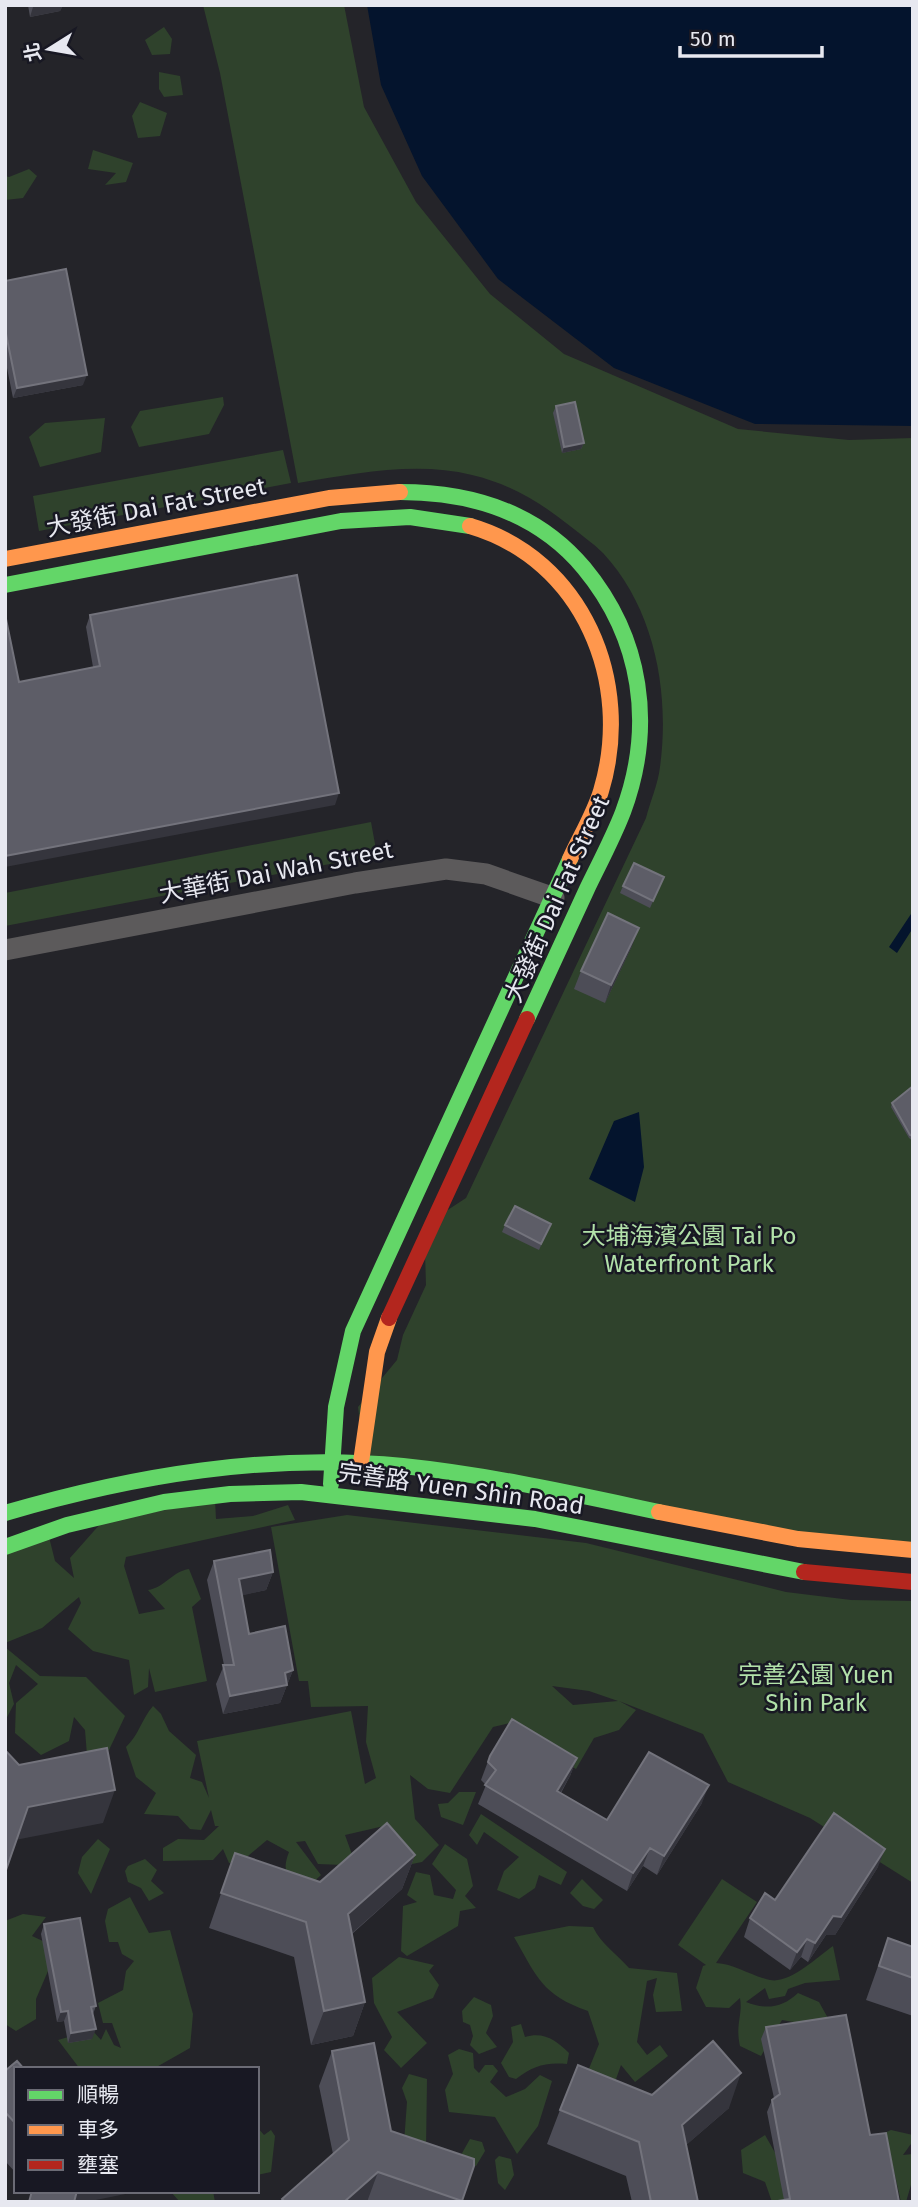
<svg xmlns="http://www.w3.org/2000/svg" width="918" height="2207" viewBox="0 0 918 2207" font-family="'Fira Sans','Noto Sans TC',sans-serif">
<style>
.green{fill:#2f422c;fill-rule:evenodd}
.water{fill:#04142d}
.lines{fill:none;stroke-linecap:round;stroke-linejoin:round}
.street{stroke:#5c5a5b;stroke-width:21}
.fast{stroke:#63d668;stroke-width:16}
.slow{stroke:#ff974d;stroke-width:16}
.jam{stroke:#b3261e;stroke-width:16}
.wall{fill:#4d4d57}
.shaded-wall{fill:#35353d}
.building{fill:#5d5d67;stroke:#73737c;stroke-width:2}
.labels{text-anchor:middle;stroke-width:5;stroke-linejoin:round;paint-order:stroke}
.street-label{font-size:24px;fill:#e7e8f0;stroke:#181823}
.park-label{font-size:24px;fill:#b2e1a9;stroke:#181823}
</style>
<rect width="100%" height="100%" fill="#242429"/>
<!-- green -->
<path class="green" d="M203,5h141l20,102 52,95 74,92 74,60 174,75 111,11 64,-2v1112l-548,-86 -7,-57 39,-47 6,-25 23,-50 -1,-33 15,-37 26,-17 180,-380c4,-16 12,-34 14,-51 10,-74 -5,-158 -57,-214 -10,-10 -22,-18 -33,-27 -30,-24 -60,-42 -98,-51 -57,-14 -117,-1 -174,8l-78,-410z
M164,27l8,12 -2,15 -18,1 -7,-15z
M159,72l21,4 3,19 -19,2 -5,-8z
M140,102l27,11 -7,23 -22,2 -6,-22z
M93,150l40,13 -7,19 -21,3 11,-12 -28,-4z
M29,169l8,7 -14,22 -18,2v-24l4,1z
M223,397l1,8 -15,29 -70,13 -8,-20 9,-16z
M105,418l-4,34 -61,15 -11,-30 16,-14z
M283,450l8,33 -252,48 -6,-35z
M371,822l6,33 -372,71v-33z
M215,1500l1,19 37,-3 35,-11 7,15 -169,37 -2,9 15,48 26,-5 -17,-19c16,-2 25,-19 41,-21l12,30 -9,8 15,74 -52,11 -6,-24 -1,19 -14,8 -5,-35 -36,-9 -25,-22 13,-26 -2,-6 -37,31 -37,15v-93l43,-17 7,28 19,17 -4,-20 31,-35z
M347,1515l239,28 200,49 65,8 62,1v282l-103,-65 -82,-36 -25,-48 -84,-33 17,9 -17,20 -25,8 -18,31 -68,-41 2,-5 -17,4 -43,66 -22,-4 -18,-14 5,44 24,26 -17,17 -10,2 -28,-38 -39,9 8,22 -10,8 -25,-1 -13,-23 -9,1 25,33 -19,18c-14,-14 -21,-21 -13,-41l-22,-12 -25,21 -13,2 -6,-14 -10,11 -50,1v-13l15,-9 26,1 15,-14h-4l-4,-16 -10,20 -11,-1 -12,-13 -34,-2 12,-21 -20,-16 -10,-30c13,-12 15,-27 27,-41l8,8 8,17 27,24 -6,23 12,4 7,16 -12,-57 154,-30 14,73 11,-6 -10,-36 2,-36 -57,1 -3,-26h-9l-28,-154zM552,1686l37,5 29,10 -45,4z
M5,1647l35,29 46,1 39,39 -16,34 -22,5 -2,-25 -11,-13 -5,24 -28,14 -26,-22 1,-30 22,-19 -22,-19 -7,18 5,21 -9,17z
M459,1792h17l-13,33 -22,-8 -3,-13 10,-1z
M481,1814l86,58 -6,13 -22,-10 -4,13 -16,11 -22,-9 7,-19 15,-14 -35,-25 -7,13 -8,-10z
M98,1839l12,10 -19,45 -13,-21 4,-16z
M445,1844l22,15 6,27 -8,10 11,12 -16,3 -2,15 -51,30 -6,-5 2,-45 14,-4 -10,-7 9,-23 14,3 4,20 19,4 3,-9 -24,-26z
M145,1859l12,11 -6,11 13,12 -15,8 -8,-13 -13,-6 -3,-11 3,-5z
M582,1879l21,21 -9,9 -11,-3 -13,-13z
M722,1879l35,23 -41,61c19,1 35,13 54,17 20,4 47,-23 63,-34l7,34 -35,3 -17,6 -3,7 -16,3 -4,-11 -19,14c20,8 36,6 52,-9l21,9 10,18 -18,5 -29,-5 -21,36 -21,-10c-5,-22 3,-31 0,-48l-11,10 -23,-1 -10,-19 7,-22 3,-1 -28,-20z
M130,1897l19,36 21,-3 23,84 -3,34 -37,21h-73l-22,-29 34,-10 9,10 5,-11 8,16 7,3 -9,-25h-9l-5,-20 25,-13 3,-19 8,-10 -12,-7 -4,-12h-9l-4,-21 3,-12z
M23,1914l23,3 -14,19 15,7 4,21 -15,35v20l-20,12 -11,-7v-103z
M569,1926l24,1c8,17 23,26 36,41l48,5 5,38 -26,1 -3,-17 4,-17 -10,3 -10,61 10,13 13,-10 8,11 -33,26 -14,-17 -6,17 -29,-6 13,-32 -11,-33c-46,-16 -51,-34 -74,-74z
M399,1957l35,8 -5,6 10,14 -6,13 -36,14 30,31 -26,25 -17,-18 8,-13 -18,-34 -2,-25z
M474,1997l17,8 2,11 -7,17 11,14 -18,7 -9,-9 3,-9 -3,-11 -7,-3 -1,-11z
M521,2024l4,13c19,-6 32,4 44,16l-2,11c-22,-2 -34,2 -51,15l-7,-2 -8,-14 12,-21 -2,-15z
M459,2049l14,4 1,15 5,5 6,-8h8l5,6 -8,11 16,15 19,-8 15,-14 12,6 -14,45 -21,28 -22,-37 -46,-5 -4,-22 8,-16 -5,-19z
M409,2074l18,5 -1,70 -22,-6 3,-41 -5,-14z
M257,2127l7,8 7,-5 4,6 -4,36 -14,3z
M891,2130l22,5v6l-10,14 10,-1v24l-7,24h-5l-10,-44 -22,-18z
M765,2135l17,30 8,37h-18l-7,-20 -22,-9 -2,-23z
M470,2139l12,3 3,9 -9,15 -8,-2 -7,-9z
M499,2156l12,3 3,16 -9,15 -7,-7 -3,-23z
M170,2191h43l2,11h-35z"/>
<!-- water -->
<path class="water" d="M367,5h546v421l-158,-2 -141,-56 -116,-89 -76,-103 -41,-91z
M913,911v17l-16,25 -8,-6z
M639,1112l5,55 -9,35 -46,-23 25,-58z"/>
<g class="lines">
<!-- street -->
<path class="street" d="M5,950l350,-67 91,-14 40,5 68,24"/>
<!-- fast -->
<path class="fast" d="M400,492c71,0 137,20 184,76 58,70 71,158 39,244 -10,26 -24,52 -36,77 -20,43 -40,87 -60,130
M5,585l336,-64 69,-4 60,9
M331,1484l5,-77 17,-76 217,-472
M5,1513c130,-38 263,-60 398,-47 87,9 171,28 256,46
M5,1547l62,-22 97,-23 66,-8 71,-2 234,27 269,53"/>
<!-- slow -->
<path class="slow" d="M470,526c113,33 164,156 131,265 -7,23 -21,46 -31,68
M5,559l324,-61 71,-6
M361,1462l16,-110 12,-34
M659,1512l139,27 115,11"/>
<!-- jam -->
<path class="jam" d="M389,1318l138,-299
M804,1572l109,10"/>
</g>
<!-- wall -->
<path class="wall" d="M28,5h35l-3,6 -30,6z
M5,281l78,104 -70,13 -8,-40z
M556,406l28,37 -3,6 -19,4 -9,-40z
M90,615l245,190 -316,-123 74,-15 -7,-40z
M664,877l-14,31 -30,-15 3,-7z
M632,946l-27,57 -31,-14 7,-18z
M913,1086v55l-4,-3 -18,-31 1,-4z
M505,1225l43,5 -9,20 -37,-18z
M214,1561l59,11 -7,18 -24,5 7,39 44,36 -13,33 -57,11 -7,-30 8,-19 -17,-85z
M490,1756l87,2 -7,18 -9,17 46,27 95,-17 -45,72 -14,-9 -16,25 -149,-87 8,-19 -5,-5z
M235,1853l85,29 95,-27 -13,34 -50,45 13,68 -12,34 -42,9 -17,-88 -85,-29z
M878,1867l-43,68h-9l-18,27 -7,-5 -11,13 -46,-33 6,-19 25,-18z
M44,1924l52,82 -3,8 -1,25 -24,4 -4,-22 -7,1 -16,-88z
M888,1938l25,9v69l-47,-16z
M766,2027l104,108 29,67 -115,-2 -17,-88 5,-12 2,-2 -13,-59z
M332,2051l59,80 83,35 -12,36h-181l1,-3 51,-45 -14,-68z
M16,2069v104l-11,-12v-90z
M652,2095l77,13 -43,37 12,57h-66l-6,-26 -79,-32 13,-34z"/>
<!-- shaded-wall -->
<path class="shaded-wall" d="M42,5h21l-3,6 -30,6 3,-10z
M87,375l-4,10 -70,13 4,-10z
M584,443l-3,6 -19,4 2,-6z
M339,793l-4,12 -330,62v-11z
M639,928l-7,18 -27,57 6,-18z
M273,1572l-7,18 -34,8 7,-19z
M293,1670l-13,33 -57,11 7,-18z
M577,1758l-7,18 -19,33 6,-18z
M709,1785l-7,18 -45,72 7,-19z
M115,1790l-12,33 -88,17 13,-33z
M650,1848l-7,18 -16,25 6,-18z
M885,1849l-7,18 -43,68h-9l-18,27 7,-19 18,-27z
M415,1855l-13,34 -67,59 13,-34z
M807,1939l-6,18 -11,13 7,-18z
M365,2002l-12,34 -42,9 13,-34z
M68,2011l-4,10 -7,1 4,-10z
M96,2029l-4,10 -24,4 3,-10z
M741,2073l-12,35 -60,52 13,-35z
M378,2172l-11,30h-23z
M77,2191h63l-54,11h-13z"/>
<!-- building -->
<path class="building" d="M66,269l21,106 -70,13 -12,-59v-48z
M575,402l9,41 -20,4 -8,-41z
M297,575l42,218 -334,63v-237h1l13,63 81,-16 -10,-51z
M634,863l30,14 -11,24 -30,-15z
M608,913l31,15 -28,57 -30,-14z
M913,1086v50l-3,-1 -18,-32z
M515,1206l36,18 -10,20 -36,-19z
M270,1550l3,22 -34,7 10,55 36,-8 8,44 -8,3 2,12 -57,11 -7,-31h11l-20,-104z
M512,1719l65,39 -20,33 50,29 42,-68 60,33 -45,71 -14,-8 -17,25 -148,-88 11,-15 -8,-8 2,-6z
M107,1748l8,42 -87,17 -23,66v-123l14,15z
M834,1813l51,36 -44,68 -8,-1 -18,27 -8,-4 -10,13 -47,-34 15,-25 10,7z
M387,1823l28,32 -67,59 17,88 -41,9 -18,-89 -85,-29 14,-40 85,29z
M80,1918l16,88 -5,1 5,22 -25,4 -3,-22 -7,1 -17,-88z
M888,1938l25,9v31l-34,-12z
M846,2015l24,120 16,-2 13,69h-127l18,-3 -18,-99 8,-6 -14,-67z
M713,2041l28,32 -59,52 16,77h-47l-12,-60 -79,-32 18,-45 74,30z
M374,2043l17,88 83,28v7l-12,35 -84,-29 -34,30h-59l-3,-3 67,-59 -17,-89z
M17,2061l7,8h-8v55l-11,-12v-41z
M32,2191h45l-3,11h-45z"/>
<g class="labels">
<!-- street labels -->
<g class="street-label">
<text transform="translate(156 507) rotate(-11)" y="8">大發街 Dai Fat Street</text>
<text transform="translate(276 872) rotate(-11)" y="8">大華街 Dai Wah Street</text>
<text transform="translate(557 899) rotate(-66)" y="8">大發街 Dai Fat Street</text>
<text transform="translate(461 1489) rotate(8)" y="8">完善路 Yuen Shin Road</text>
</g>
<!-- park labels -->
<g class="park-label">
<text x="689" y="1244">大埔海濱公園 Tai Po<tspan x="689" dy="28">Waterfront Park</tspan></text>
<text x="816" y="1683">完善公園 Yuen<tspan x="816" dy="28">Shin Park</tspan></text>
</g>
</g>
<!-- border -->
<rect width="918" height="2207" fill="none" stroke="#e7e8f0" stroke-width="14"/>
<!-- legend -->
<rect x="14" y="2067" width="245" height="126" fill="#181823" stroke="#6b6b75" stroke-width="2"/>
<rect x="28" y="2090" width="35" height="10" fill="#63d668" stroke="#6b6b75" stroke-width="2"/>
<text x="77" y="2102" font-size="21" fill="#e7e8f0">順暢</text>
<rect x="28" y="2125" width="35" height="10" fill="#ff974d" stroke="#6b6b75" stroke-width="2"/>
<text x="77" y="2137" font-size="21" fill="#e7e8f0">車多</text>
<rect x="28" y="2160" width="35" height="10" fill="#b3261e" stroke="#6b6b75" stroke-width="2"/>
<text x="77" y="2172" font-size="21" fill="#e7e8f0">壅塞</text>
<!-- north arrow -->
<g transform="translate(49 49) rotate(259)" stroke="#181823" stroke-width="5" paint-order="stroke">
<path d="M0-5L12 26L0 18L-12 26Z" fill="#e7e8f0"/>
<text y="-10" font-size="19" font-weight="bold" text-anchor="middle" fill="#e7e8f0">北</text>
</g>
<!-- scale -->
<path d="M680 46v10h142v-10" fill="none" stroke="#e7e8f0" stroke-width="3.5"/>
<text x="690" y="46" font-size="21" fill="#e7e8f0" stroke="#181823" stroke-width="5" paint-order="stroke">50 m</text>
</svg>
